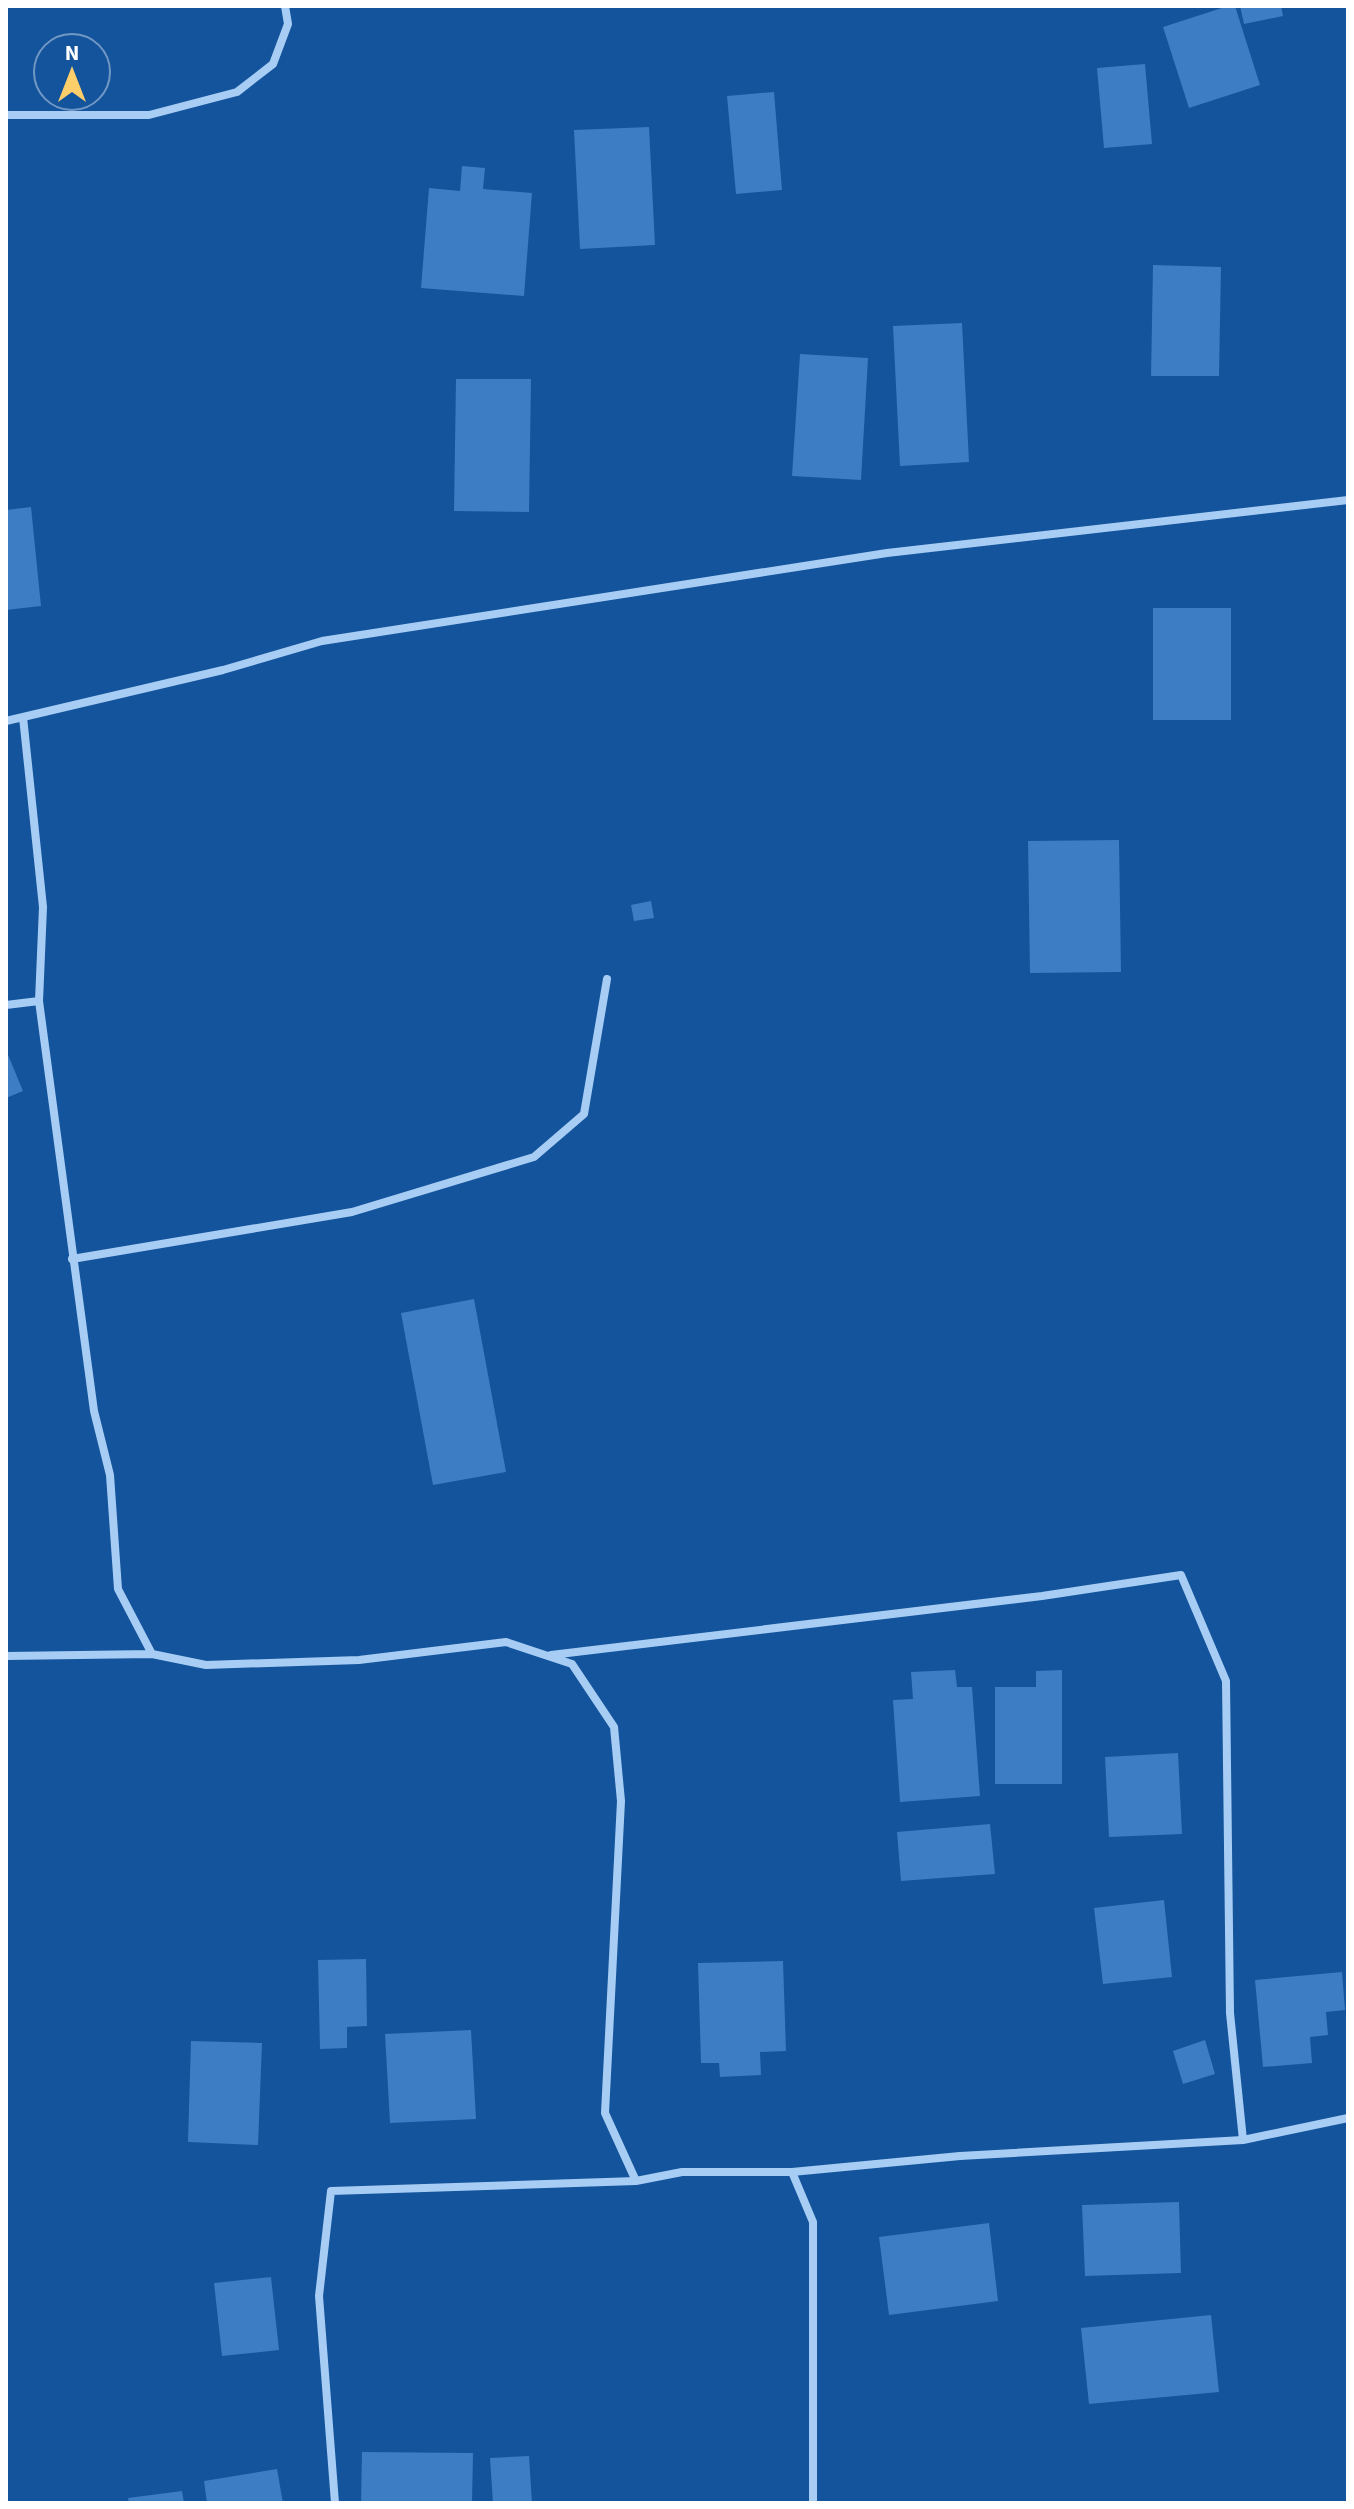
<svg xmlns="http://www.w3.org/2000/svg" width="1354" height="2509" viewBox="0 0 1354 2509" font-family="'Source Sans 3',sans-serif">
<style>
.building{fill:#3c7dc3}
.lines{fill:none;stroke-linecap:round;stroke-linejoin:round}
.street{stroke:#a8cdf4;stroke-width:8}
</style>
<rect width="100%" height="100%" fill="#13549c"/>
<!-- building -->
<path class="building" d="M1228,6h7l25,79 -71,23 -26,-81z
M1240,6h41l2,10 -39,8z
M1145,64l7,80 -48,4 -7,-80z
M774,92l8,98 -46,4 -9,-98z
M649,127l6,118 -75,4 -6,-119z
M462,166l23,2 -2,21 49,4 -8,103 -103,-8 8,-100 31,3z
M1153,265l68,2 -2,109h-68z
M962,323l7,139 -69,4 -7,-140z
M800,354l68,4 -7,122 -69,-4z
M456,379h75l-2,133 -75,-1z
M31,507l10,99 -35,4v-100z
M1153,608h78v112h-78z
M1119,840l2,132 -91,1 -2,-132z
M651,901l3,17 -20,3 -3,-16z
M6,1050l17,41 -17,7z
M474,1299l32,173 -73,13 -32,-172z
M955,1670l2,17h15l8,109 -80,6 -7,-102 20,-1 -2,-27z
M1062,1670v114h-67v-97h41v-16z
M1178,1753l4,81 -73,3 -4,-80z
M990,1824l5,50 -94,7 -4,-49z
M1164,1900l8,77 -69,7 -9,-76z
M366,1959l1,67 -20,1v21l-27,1 -2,-89z
M783,1961l3,90 -26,1 1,23 -41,2 -1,-14h-18l-3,-100z
M1342,1972l3,38 -19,2 2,23 -18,2 2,26 -49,4 -8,-87z
M471,2030l5,89 -86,4 -5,-89z
M1205,2040l10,34 -32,10 -10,-33z
M191,2041l71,2 -4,102 -70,-3z
M1179,2202l2,71 -96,3 -3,-71z
M989,2223l9,78 -109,14 -10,-78z
M271,2277l8,73 -57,6 -8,-73z
M1211,2315l8,77 -130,12 -8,-76z
M362,2452l111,1 -1,50h-111z
M529,2456l3,47h-39l-3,-45z
M277,2469l6,34h-76l-3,-22z
M182,2491l2,12h-55l-1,-5z"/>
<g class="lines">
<!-- street -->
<path class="street" d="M6,115h143l88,-23 36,-28 15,-40 -3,-18
M6,721l217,-51 99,-29 565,-88 461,-53
M39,1001l55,410 16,64 8,114 34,65 54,11 153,-5 147,-18 66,22 42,63 7,74 -16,312 31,68 46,-9h110l21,50v281
M6,1005l33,-4 4,-94 -20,-190
M72,1259l280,-47 182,-55 50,-43 23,-135
M551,1655l491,-59 139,-21 45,106 4,332 13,127 -283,16 -168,16
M6,1656l146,-2
M1243,2140l105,-22
M335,2503l-16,-207 12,-105 305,-10"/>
</g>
<!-- border -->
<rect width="1354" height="2509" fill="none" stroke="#ffffff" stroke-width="16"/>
<!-- north arrow -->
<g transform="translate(72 72)"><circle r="38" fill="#13549c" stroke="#7198c4" stroke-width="2"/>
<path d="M0-6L14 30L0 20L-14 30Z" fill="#ffcf6b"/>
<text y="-12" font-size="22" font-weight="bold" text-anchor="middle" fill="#ffffff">N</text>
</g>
</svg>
